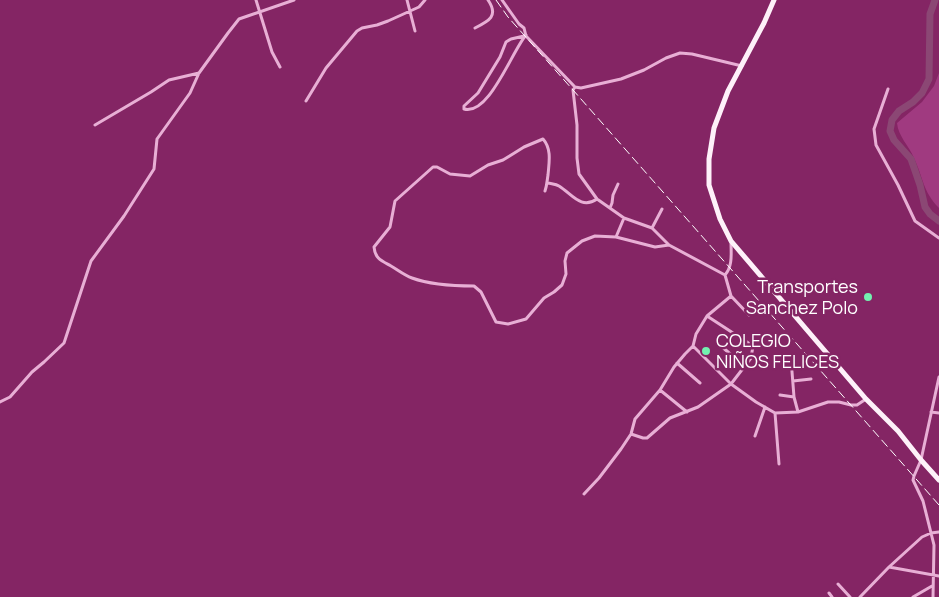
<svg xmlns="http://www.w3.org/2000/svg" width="939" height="597" viewBox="0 0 939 597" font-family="Manrope,sans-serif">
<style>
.green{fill:#a03a80}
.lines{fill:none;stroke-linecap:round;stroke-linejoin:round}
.river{stroke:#8b4774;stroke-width:7}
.minor{stroke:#e8afd5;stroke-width:3}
.primary{stroke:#fef1f9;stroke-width:5}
.rail{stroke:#fff;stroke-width:1;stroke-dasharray:9 4;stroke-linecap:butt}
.poi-dot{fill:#73f1b0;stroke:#842564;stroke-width:2}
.labels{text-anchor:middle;stroke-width:5;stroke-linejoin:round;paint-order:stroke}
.poi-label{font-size:18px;fill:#fff;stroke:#842564;text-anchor:end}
</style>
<rect width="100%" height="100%" fill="#842564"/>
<!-- green -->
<path class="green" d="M939,73v135c-16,-16 -16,-31 -25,-50 -5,-12 -16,-22 -17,-35l25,-21 12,-16z"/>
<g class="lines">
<!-- river -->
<path class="river" d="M935,0l-5,14 -1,65 -7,14 -9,9 -14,9 -7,9 -2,11 4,9 17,19 9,26 5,22 5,7 9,7"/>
<!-- minor -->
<path class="minor" d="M256,0l16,52 8,15
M407,0l8,31
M502,0l17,24 5,4 2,8 49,51 6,1 40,-9 23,-9 22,-12 14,-5 12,1 50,12
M475,28c14,-7 24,-12 13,-28
M575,87l-2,3 4,35v33l2,16 18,25 27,19 28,10 17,17 56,30
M888,89l-14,40 2,16 22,40 17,36 24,17
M306,101l20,-33 31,-37 5,-3 15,-3 11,-4 31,-14 6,-7
M464,109c25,7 48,-58 62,-74
M464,109v-3l14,-13 22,-36 6,-15 5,-3 13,-3
M95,125l56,-33 18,-12 30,-7
M548,183c4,1 8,1 11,3 13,8 22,24 38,13
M545,191c2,-6 2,-10 3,-16 1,-12 4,-26 -5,-36l-19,8 -21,13 -15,5 -18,11 -20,-2 -13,-7h-4l-38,34 -5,26 -16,20c1,12 8,14 17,19 7,4 13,9 21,12 19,7 42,8 62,8l7,6 15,30 12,2 18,-5 18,-21 10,-6 8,-7 4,-11 -1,-13 2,-8 15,-12 13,-5 21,1 39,10 14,-2
M610,208l2,-5 1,-8 5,-11
M652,228l10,-19
M616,237l8,-19
M731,296l18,19
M720,345l25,22
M693,346l38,38 25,18 19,11 23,-1 30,-10h11l12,3h6l9,-6
M791,359l3,38 4,15
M677,363l23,20
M793,381l18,-2
M660,390l27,22
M780,395l14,2
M0,402l10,-5 22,-25 12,-10 20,-19 27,-82 33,-45 30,-47 3,-30 33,-46 9,-20 29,-40 11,-14 55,-19
M931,412l8,1
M775,413l4,51
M631,434l12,4h4l23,-20 28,-11 33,-23 20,-26 2,-12 -46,-30
M755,436l10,-29
M584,494l15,-16 22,-29 10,-15 4,-15 25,-29 14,-23 11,-13 8,-8 3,-12 11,-18 24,-20 -6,-21c8,-9 6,-22 6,-33
M889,567l50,9
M838,584l12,13
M829,593l3,4
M860,597l29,-30 33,-30 9,-4 8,-1
M913,597l19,-11
M933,597l1,-52 -11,-44 -10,-21 1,-4 7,-16 18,-83"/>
<!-- primary -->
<path class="primary" d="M774,0l-10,23 -36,68 -14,37 -5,31v26l11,34 11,22 135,158 32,32 23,29 18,20"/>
<!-- rail -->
<path class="rail" d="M496,0l12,17 65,73 366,415"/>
</g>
<!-- markers -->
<g class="poi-dot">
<circle cx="868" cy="297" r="5"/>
<circle cx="706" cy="351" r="5"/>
</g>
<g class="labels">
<!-- poi labels -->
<g class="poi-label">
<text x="858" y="293">Transportes<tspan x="858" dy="21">Sanchez Polo</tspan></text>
<text x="716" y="347" text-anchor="start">COLEGIO<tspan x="716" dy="21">NIÑOS FELICES</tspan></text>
</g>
</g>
</svg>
